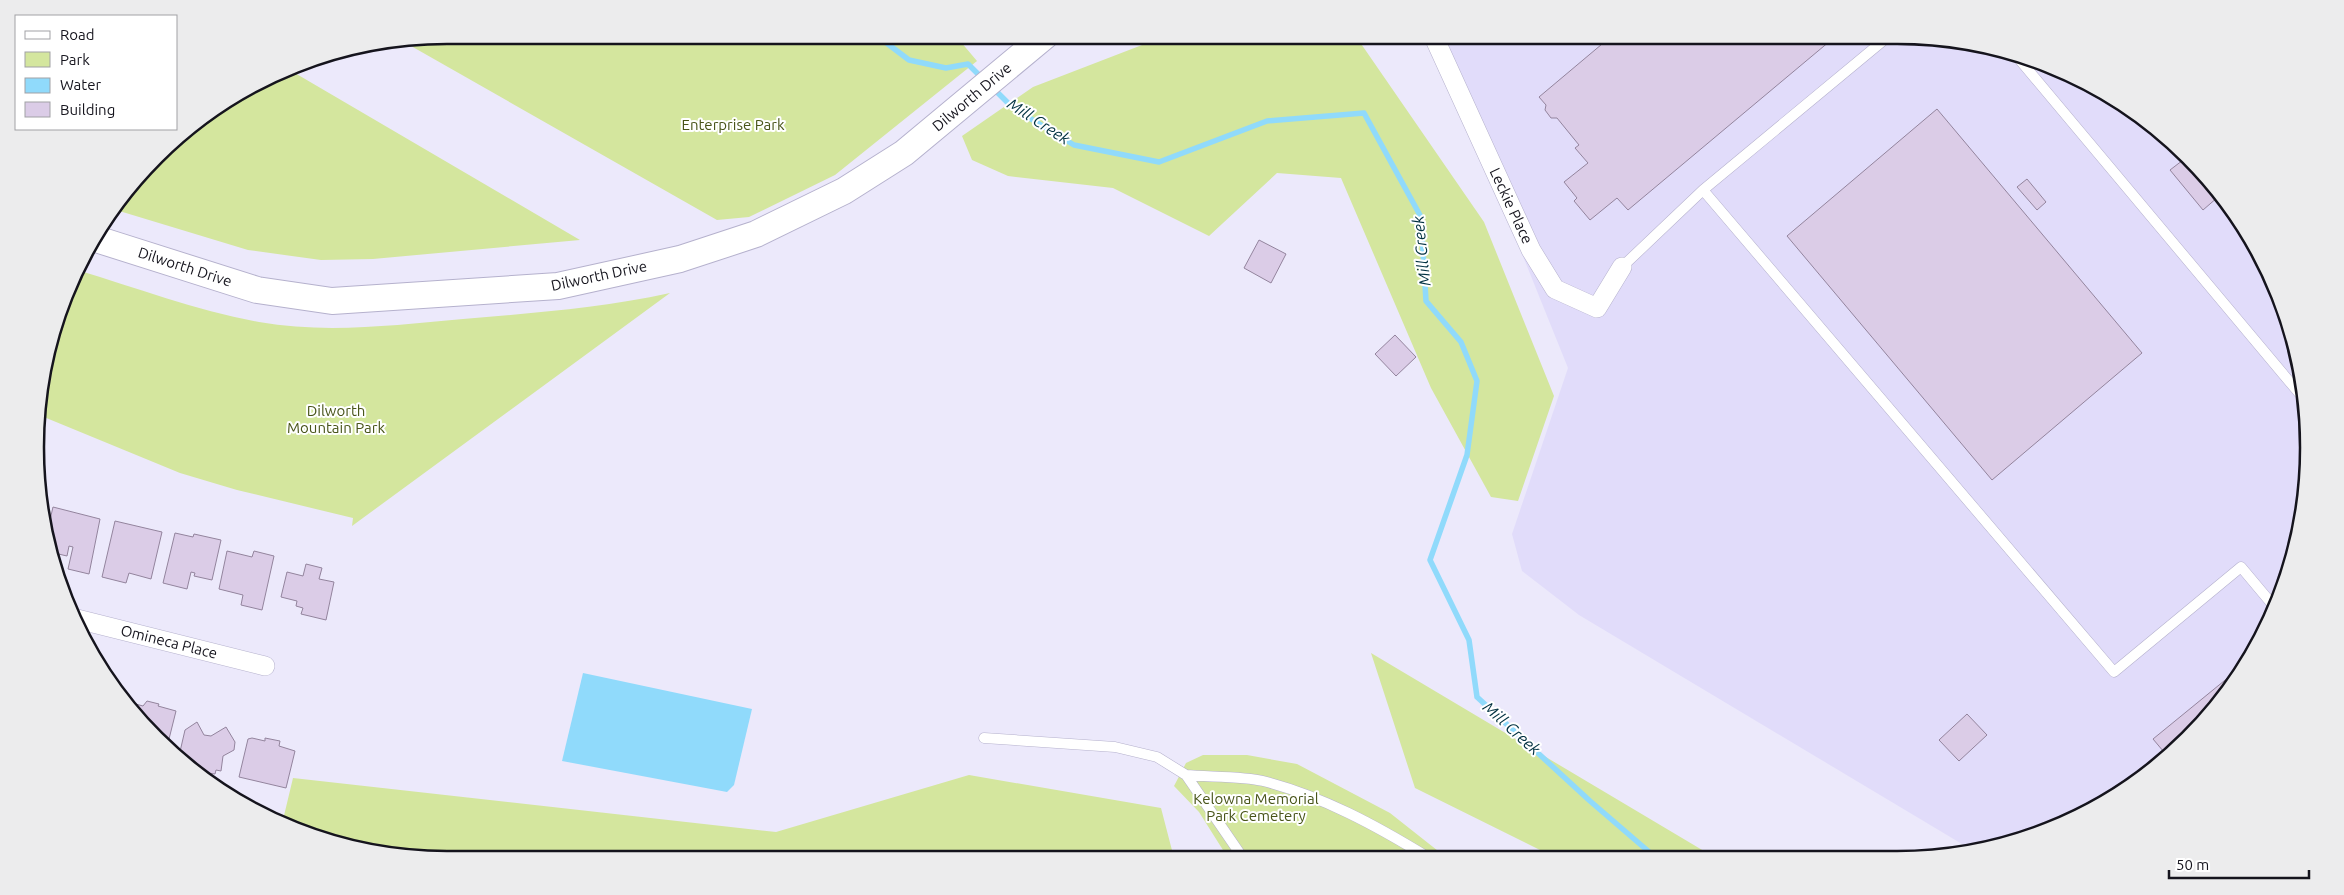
<svg xmlns="http://www.w3.org/2000/svg" width="2344" height="895" viewBox="0 0 2344 895" font-family="Ubuntu,sans-serif">
<style>
.built{fill:#e1dcfa}
.green{fill:#d4e69e}
.water{fill:#90dafb}
.lines{fill:none;stroke-linecap:round;stroke-linejoin:round}
.stream{stroke:#90dafb;stroke-width:5.5}
.building{fill:#dbcce7;stroke:#93849d}
.lane-casing{stroke:#b5b1cd;stroke-width:11}
.street-casing{stroke:#b5b1cd;stroke-width:20}
.secondary-casing{stroke:#b5b1cd;stroke-width:28}
.lane{stroke:#fff;stroke-width:10}
.street{stroke:#fff;stroke-width:19}
.secondary{stroke:#fff;stroke-width:26}
.labels{text-anchor:middle;stroke-width:4;stroke-linejoin:round;paint-order:stroke}
.street-label{font-size:15px;fill:#15141d;stroke:#fff}
.park-label{font-size:15px;fill:#485419;stroke:#fff}
.water-label{font-size:16px;font-style:italic;fill:#013040;stroke:#fff}
.rim{fill:none;stroke:#15141d;stroke-width:2.5}
</style>
<rect width="100%" height="100%" fill="#ece9fb"/>
<!-- built -->
<path class="built" d="M1434,35h462l108,14 75,29 69,42 59,56 47,66 33,73 19,79 2,81 -13,80 -55,121 -71,81 -90,61 -107,32 -393,-235 -57,-44 -10,-37 56,-166z"/>
<!-- green -->
<path class="green" d="M448,35h507l22,26 -142,114 -86,42 -32,3 -313,-178z
M1168,35h187l129,187 70,174 -36,105 -27,-4 -60,-109 -90,-210 -64,-5 -68,63 -96,-48 -105,-12 -36,-16 -10,-24 71,-49z
M288,69l292,171 -207,19 -52,1 -73,-10 -132,-40 60,-73 65,-47z
M77,270c60,18 121,41 182,52 68,12 136,3 204,-3 70,-6 138,-11 207,-26l-318,233 1,-8 -116,-28 -57,-17 -141,-58c-1,-50 18,-100 38,-145z
M1371,653l343,204h-160l-139,-69z
M1203,755h44l50,9 93,49 57,45h-219l-29,-46 -25,-26 12,-23z
M969,775l192,33 13,50 -726,2 -108,-14 -58,-22 11,-46 483,54z"/>
<!-- water -->
<path class="water" d="M583,673l169,36 -18,76 -7,7 -165,-31z"/>
<g class="lines">
<!-- stream -->
<path class="stream" d="M876,35l33,25 37,8 22,-4 15,15
M992,87l21,21 61,37 85,17 108,-41 97,-8 57,104 5,84 35,41 16,39 -10,74 -37,105 39,80 8,57 113,104 65,56"/>
</g>
<!-- building -->
<path class="building" d="M1604,35h221l5,6 -202,169 -11,-12 -27,22 -16,-19 3,-3 -13,-16 24,-19 -13,-15 4,-3 -22,-27h-6l-6,-8 1,-5 -7,-8 69,-58z
M1937,109l205,244 -150,127 -205,-244z
M2187,157l20,19 39,55 -28,-34 -15,13 -33,-40z
M2027,179l19,23 -9,8 -20,-23z
M1259,240l27,14 -15,29 -27,-15z
M1395,335l21,22 -20,19 -21,-22z
M53,507l47,12 -11,55 -21,-5 5,-22 -4,-1 -2,10 -17,-4 -4,-15z
M115,521l47,11 -11,47 -22,-6 -3,10 -24,-6z
M175,533l18,4 1,-3 27,6 -9,40 -18,-4 1,-3 -4,-1 -4,17 -24,-6z
M227,551l25,6 2,-6 20,5 -12,54 -21,-5 2,-10 -24,-6z
M306,564l16,4 -3,11 15,3 -8,38 -25,-6 2,-6 -7,-2 1,-5 -16,-4 6,-25 16,4z
M2246,663l-6,13 -71,82 -16,-19z
M147,701l12,3 -1,2 18,5 -7,28 -8,-2 -30,-32 1,-2 11,3z
M1967,714l20,21 -28,26 -20,-21z
M197,722l7,13 7,1 15,-9 9,15 -1,8 -11,6 -2,15 -5,-1 -1,4 -22,-3 -14,-15 6,-26z
M252,738l13,3v-3l15,3 -1,5 16,5 -9,37 -47,-11 9,-38z"/>
<g class="lines">
<defs>
<path id="lane" d="M2014,53l285,340 5,-5
M1703,190l411,482 127,-105 31,37
M1622,267l81,-77 187,-155
M984,738l131,9 42,10 29,18 57,83
M1186,775c21,2 58,1 77,6 59,15 114,45 166,77"/>
<path id="street" d="M1433,35l98,215 24,39 42,19 25,-41
M73,618l192,48"/>
<path id="secondary" d="M93,238l164,52 75,11 226,-15 122,-27 76,-25 88,-43 60,-38 142,-118"/>
</defs>
<!-- lane casing -->
<use href="#lane" class="lane-casing"/>
<!-- street casing -->
<use href="#street" class="street-casing"/>
<!-- secondary casing -->
<use href="#secondary" class="secondary-casing"/>
<!-- lane -->
<use href="#lane" class="lane"/>
<!-- street -->
<use href="#street" class="street"/>
<!-- secondary -->
<use href="#secondary" class="secondary"/>
</g>
<g class="labels">
<!-- street labels -->
<g class="street-label">
<text transform="translate(972 97) rotate(-40)" y="5">Dilworth Drive</text>
<text transform="translate(1511 206) rotate(65)" y="5">Leckie Place</text>
<text transform="translate(185 267) rotate(18)" y="5">Dilworth Drive</text>
<text transform="translate(599 276) rotate(-12)" y="5">Dilworth Drive</text>
<text transform="translate(169 642) rotate(14)" y="5">Omineca Place</text>
</g>
<!-- park labels -->
<g class="park-label">
<text x="733" y="130">Enterprise Park</text>
<text x="336" y="416">Dilworth<tspan x="336" dy="17">Mountain Park</tspan></text>
<text x="1256" y="804">Kelowna Memorial<tspan x="1256" dy="17">Park Cemetery</tspan></text>
</g>
<!-- water labels -->
<g class="water-label">
<text transform="translate(1039 121) rotate(33)" y="6">Mill Creek</text>
<text transform="translate(1421 251) rotate(-96)" y="6">Mill Creek</text>
<text transform="translate(1512 728) rotate(42)" y="6">Mill Creek</text>
</g>
</g>
<!-- crop -->
<path d="M0 0H2344V895H0ZM447 44H1897A403 403 0 0 1 2300 447V448A403 403 0 0 1 1897 851H447A403 403 0 0 1 44 448V447A403 403 0 0 1 447 44Z" fill="#ececed" fill-rule="evenodd"/>
<path class="rim" d="M447 44H1897A403 403 0 0 1 2300 447V448A403 403 0 0 1 1897 851H447A403 403 0 0 1 44 448V447A403 403 0 0 1 447 44Z"/>
<!-- legend -->
<rect x="15" y="15" width="162" height="115" fill="#ffffff" stroke="#a1a1a5"/>
<rect x="25" y="31" width="25" height="8" fill="#ffffff" stroke="#a1a1a5"/>
<text x="60" y="40" font-size="15" fill="#15141d">Road</text>
<rect x="25" y="52" width="25" height="15" fill="#d4e69e" stroke="#a1a1a5"/>
<text x="60" y="65" font-size="15" fill="#15141d">Park</text>
<rect x="25" y="78" width="25" height="15" fill="#90dafb" stroke="#a1a1a5"/>
<text x="60" y="90" font-size="15" fill="#15141d">Water</text>
<rect x="25" y="102" width="25" height="15" fill="#dbcce7" stroke="#a1a1a5"/>
<text x="60" y="115" font-size="15" fill="#15141d">Building</text>
<!-- scale -->
<path d="M2169 870v8h140v-8" fill="none" stroke="#15141d" stroke-width="2.5"/>
<text x="2176" y="870" font-size="15" fill="#15141d" stroke="#ffffff" stroke-width="4" paint-order="stroke">50 m</text>
</svg>
